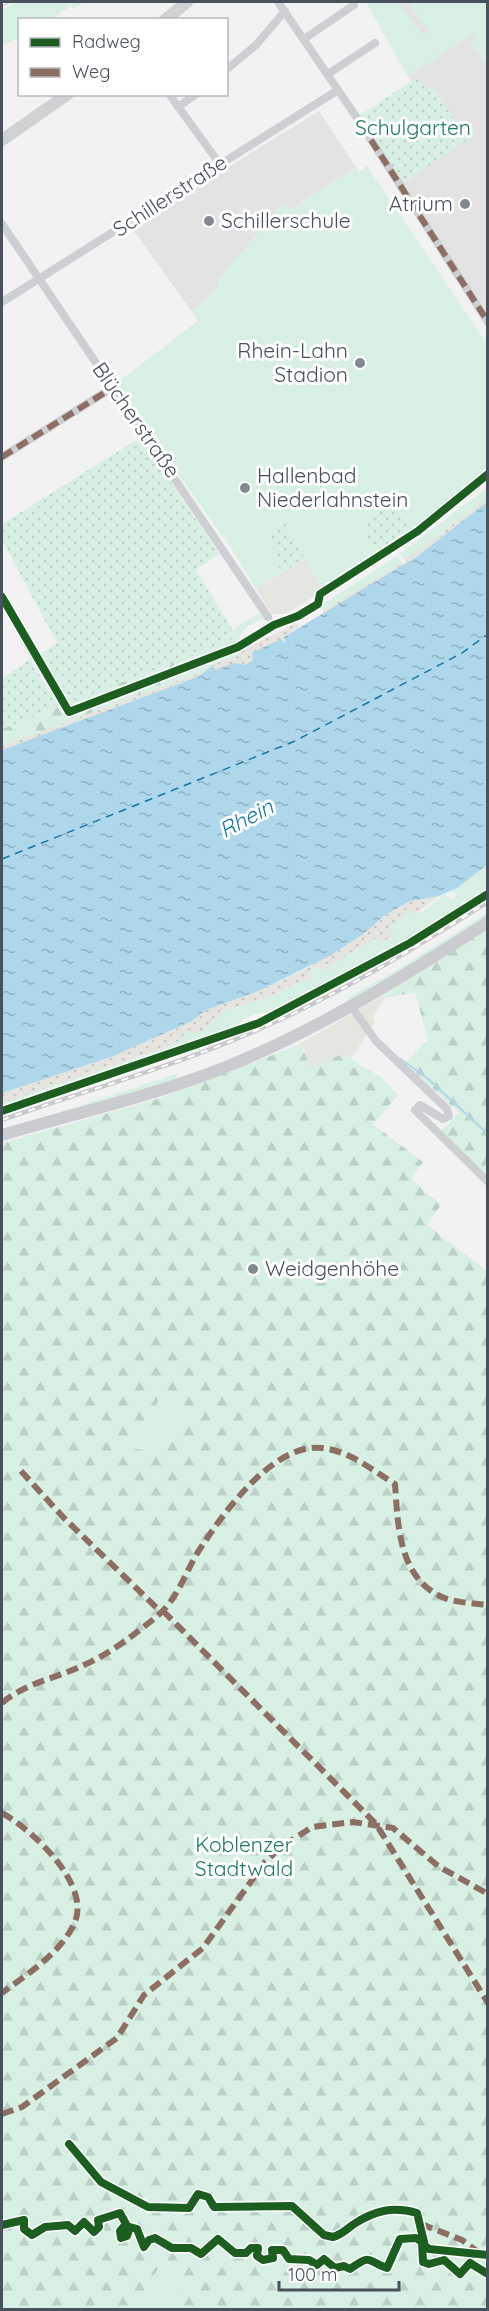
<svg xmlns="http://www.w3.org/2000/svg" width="489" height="2311" viewBox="0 0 489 2311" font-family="Quicksand,sans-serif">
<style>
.commercial{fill:#e6e6e0}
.education{fill:#e4e3e3}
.green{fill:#d8f0e4}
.forest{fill:url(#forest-firs);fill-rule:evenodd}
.sand{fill:url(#sand-dots)}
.garden{fill:url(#garden-dots)}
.water{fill:url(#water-ripples)}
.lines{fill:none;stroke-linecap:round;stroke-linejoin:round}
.stream{stroke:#aed7eb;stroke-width:2}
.ferry{stroke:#1476a6;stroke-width:1.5;stroke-dasharray:8 6;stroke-linecap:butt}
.street{stroke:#cdcfd2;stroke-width:8}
.secondary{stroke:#cfd1d3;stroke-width:12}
.primary{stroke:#caccd0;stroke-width:12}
.rail-casing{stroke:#c8c9cb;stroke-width:4.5}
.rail{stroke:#fff;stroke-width:2;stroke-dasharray:7;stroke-linecap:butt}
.quiet{stroke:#8d6e63;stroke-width:6;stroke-dasharray:12 6;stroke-linecap:butt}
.cycleway-casing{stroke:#fff;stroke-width:11}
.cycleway{stroke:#1b5e20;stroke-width:8}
.poi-dot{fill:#848991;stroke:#fff;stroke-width:2}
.labels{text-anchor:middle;stroke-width:6;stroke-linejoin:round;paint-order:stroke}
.park-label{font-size:21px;fill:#1c7c58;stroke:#fff}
.street-label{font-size:21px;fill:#49515d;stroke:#fff}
.poi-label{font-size:21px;fill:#49515d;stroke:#fff;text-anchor:start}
.water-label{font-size:22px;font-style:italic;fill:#1476a6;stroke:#fff}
</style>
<defs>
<pattern id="forest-firs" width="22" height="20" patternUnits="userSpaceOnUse" patternTransform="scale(1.5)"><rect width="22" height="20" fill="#d8f0e4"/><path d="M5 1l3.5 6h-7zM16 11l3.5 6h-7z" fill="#bbd0c6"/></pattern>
<pattern id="sand-dots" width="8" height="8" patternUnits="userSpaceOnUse" patternTransform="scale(1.5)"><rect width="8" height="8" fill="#e5e4df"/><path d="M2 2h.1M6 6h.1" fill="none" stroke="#c6c5c2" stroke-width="1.8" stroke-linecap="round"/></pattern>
<pattern id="garden-dots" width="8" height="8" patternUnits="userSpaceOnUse" patternTransform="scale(1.5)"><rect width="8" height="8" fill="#d8f0e4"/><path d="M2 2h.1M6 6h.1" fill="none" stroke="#bbd0c6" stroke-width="1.8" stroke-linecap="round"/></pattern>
<pattern id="water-ripples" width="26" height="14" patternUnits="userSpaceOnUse" patternTransform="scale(1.5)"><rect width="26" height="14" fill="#aed7eb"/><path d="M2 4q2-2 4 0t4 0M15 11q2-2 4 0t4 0" fill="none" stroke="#90b1c2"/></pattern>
</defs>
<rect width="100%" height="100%" fill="#f2f2f2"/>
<!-- commercial -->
<path class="commercial" d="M305,559l18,32 -37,23h-14l-16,-25z
M384,995l1,3 -12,18 2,6 -24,37 -9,-5 -30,15 -10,-23h-6z"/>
<!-- education -->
<path class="education" d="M366,2h121v315l-85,-133 51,-37 -45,-71z
M319,111l37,56 -66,43 -7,-6 -62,73 -5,12 -24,23 -58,-81 67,-47z"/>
<!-- green -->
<path class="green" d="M18,2h66l-11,7 -3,-3 -18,13 -32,1 -1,18 -17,7v-36z
M366,2h33l23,33 6,-4 -20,-29h79v63l-16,-23 5,-3 -3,-5 -65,42z
M367,166l120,178v127l-73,59 -21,-27 -33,20 18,32 -55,36 -39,-70 -16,9 13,43 -25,16 -24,-40 -118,-164 84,-64 -6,-9 24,-23 5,-12 62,-74 8,7 65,-43 3,5z
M487,476v6l-88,68 -2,-2 35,-26z
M487,488v11l-82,61 -5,-7z
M397,556l5,7 -79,48 -3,-5z
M261,612l5,8c-12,-1 -23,8 -27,19l2,5 -7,4 4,8 -36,16 -8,-18 43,-17 -4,-8z
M43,652l29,50 -5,2 -24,-45 -6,-4z
M32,658l11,11 19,36 -4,2z
M487,865v27l-82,52 -97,52c-13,0 -27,6 -34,17 -17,-1 -30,2 -42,18l-230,78v-6l162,-55 22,-17 19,-1 20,-20 38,-11 46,-21 1,-8 26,-8 40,-24 16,-4 -4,-6 21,-19 12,4 23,-19 8,6 5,-5 -6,-4z
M487,913v5l-138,84 -1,-5 45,-25z
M179,1073l-6,9 -171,49z
M160,1394l18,8c7,18 -5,39 -19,50l-23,-3 -6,-12c17,-8 25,-25 30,-43z
M162,2262l25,5 -18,42 -29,1 9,-28z"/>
<!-- forest -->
<path class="forest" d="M193,654l9,18 -200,74v-17z
M487,928v247l-46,-44 18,-18 -54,-50 23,-23 -13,-48 -30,6 -1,-3z
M296,1046h5l11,22 30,-14 39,23 17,18 -25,29 50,38 -12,17 30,26 -14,20 60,46v1038h-318l18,-42 -24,-5 -14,20 -9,27h-138v-1166l152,-43zM160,1394l18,8c7,18 -5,39 -19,50l-23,-3 -6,-12c17,-9 25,-25 30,-43z"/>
<!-- sand -->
<path class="sand" d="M487,499v3l-80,61 -2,-3z
M402,563l2,2 -80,49 -1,-3z
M296,623l3,4 -15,10 2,7 -5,-5 -29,15 2,6 -9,5 -35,6 5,-7 23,-8 -1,-3z
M202,672l-5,5 -195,73v-4z
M439,896l-23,18 -7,-4 -20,18 4,7 -10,7 -7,-4 -40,24 -12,3 8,3 -2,2 -13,-3 -7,3 -1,8 -46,21 -38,11 -20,20 -12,3 -7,-2 -5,9 -17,8 -162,55v-10l109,-36 81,-36 14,-11 53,-19 45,-21 62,-38 19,-17 25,-14z"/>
<!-- garden -->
<path class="garden" d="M418,77l8,12 6,-3 36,53 -66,45 -42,-69z
M141,437l78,117 -23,16 41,67 -165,65 -29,-50 14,-9 -55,-103v-16z
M393,503l21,27 -36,25 -18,-32z
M284,521l21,38 -24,14 -13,-43z
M30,659l28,48 -56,22v-50z"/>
<!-- water -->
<path class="water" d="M487,502v363l-30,23 -18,8 -29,5 -25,14 -19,17 -35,23 -72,36 -53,19 -14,11 -81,36 -109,36v-343l195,-73 18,-13 -4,7 24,-8 10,2 8,-5 -1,-7 29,-14 5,5 -2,-7 132,-80z"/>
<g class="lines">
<!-- stream -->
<path class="stream" d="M399,1058l28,20 61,56"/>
<!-- ferry -->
<path class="ferry" d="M2,859l293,-118 167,-88 26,-19"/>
<!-- street -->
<path class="street" d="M278,2l77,113 133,207
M304,39l50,-34
M226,70l30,-25 29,-34
M328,74l47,-31
M169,94l50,69
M178,107l18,-13
M2,224l266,393
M2,302l336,-212
M2,457l110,-69
M2,597l32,59
M351,1006l25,35 71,68 2,7 -6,3 -23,-14 -5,5 73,72"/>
<!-- secondary -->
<path class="secondary" d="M165,20l22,-18
M2,140l66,-46"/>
<!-- primary -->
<path class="primary" d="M2,1135c77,-23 156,-40 231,-71 90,-37 173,-89 255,-142"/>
<defs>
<path id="rail" d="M2,4l5,-2
M2,1120c87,-31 178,-55 262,-93 79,-35 151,-79 224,-125"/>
</defs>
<!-- rail casing -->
<use href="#rail" class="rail-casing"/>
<!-- rail -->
<use href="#rail" class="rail"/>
<!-- quiet -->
<path class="quiet" d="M371,140l117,182
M2,457l110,-69
M21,1471l42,46 99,96
M163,1611l213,213 112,179
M2,1703c23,-20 55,-25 82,-38 27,-12 50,-30 72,-48 22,-18 28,-42 42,-65 23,-36 75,-110 124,-104 28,3 50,22 73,36 3,40 3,93 47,113 14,6 31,6 46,8
M2,1813c29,16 91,72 72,111 -14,30 -47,50 -72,69
M2,2114l20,-7 95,-69 27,-43 59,-47 62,-86 15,-14 32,-21 41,-5 40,6 45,38 50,28
M421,2224l41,16 16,12"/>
<defs>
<path id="cycleway" d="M2,597l67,115 169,-65 36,-22 24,-9 20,-12 2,-10 98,-63 70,-57
M2,1111l257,-88 151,-80 78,-49
M69,2144l32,38 47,25 41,1 9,-14 10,3 6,10 78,-1 32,29 9,2c8,-2 14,-8 21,-13 20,-13 38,-18 63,-11l8,33 4,3 59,6
M2,2225l22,-5v9l8,6 13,-8 23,-2 7,6 9,-9 10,10 5,-5 -1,-7 22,-7 6,11 -6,7 1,7 6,-2 3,-9 7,2 7,18 5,-7 6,-2 17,10h19l10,6 17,-15 17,14h11l5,-5h7l-1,8 6,4 10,-2 -1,-8h11l6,9 20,1 8,5 7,-6 11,9 9,-2 6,3c23,-16 16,-8 37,-1l13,-29 16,-1 6,4 1,20 6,2 15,-4 16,14 10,-11 18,11"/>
</defs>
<!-- cycleway casing -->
<use href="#cycleway" class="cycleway-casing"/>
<!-- cycleway -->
<use href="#cycleway" class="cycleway"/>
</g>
<!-- markers -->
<g class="poi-dot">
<circle cx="465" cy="204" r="6"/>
<circle cx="209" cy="221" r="6"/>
<circle cx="360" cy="363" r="6"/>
<circle cx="245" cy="488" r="6"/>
<circle cx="253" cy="1269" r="6"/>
</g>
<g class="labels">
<!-- park labels -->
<g class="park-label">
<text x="413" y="135">Schulgarten</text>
<text x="244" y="1852">Koblenzer<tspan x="244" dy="24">Stadtwald</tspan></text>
</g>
<!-- street labels -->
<g class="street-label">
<text transform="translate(170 196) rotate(-33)" y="7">Schillerstraße</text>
<text transform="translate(136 420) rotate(55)" y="7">Blücherstraße</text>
</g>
<!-- poi labels -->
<g class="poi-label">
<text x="453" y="211" text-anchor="end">Atrium</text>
<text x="221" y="228">Schillerschule</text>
<text x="348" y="358" text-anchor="end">Rhein-Lahn<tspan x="348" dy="24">Stadion</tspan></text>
<text x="257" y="483">Hallenbad<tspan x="257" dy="24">Niederlahnstein</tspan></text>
<text x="265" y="1276">Weidgenhöhe</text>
</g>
<!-- water labels -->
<g class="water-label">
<text transform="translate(246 818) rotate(-28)" y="8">Rhein</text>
</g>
</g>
<!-- border -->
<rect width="489" height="2311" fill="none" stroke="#49515d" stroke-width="6"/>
<!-- legend -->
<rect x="18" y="18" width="210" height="78" fill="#ffffff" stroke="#b6b9be" stroke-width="1.5"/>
<rect x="30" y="38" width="30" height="9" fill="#1b5e20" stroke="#b6b9be" stroke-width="1.5"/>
<text x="72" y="48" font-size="18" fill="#49515d">Radweg</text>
<rect x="30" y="68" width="30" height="9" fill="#8d6e63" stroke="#b6b9be" stroke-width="1.5"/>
<text x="72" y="78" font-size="18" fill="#49515d">Weg</text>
<!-- scale -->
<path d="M279 2281v9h120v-9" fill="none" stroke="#49515d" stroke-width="3"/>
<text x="288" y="2281" font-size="18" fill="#49515d" stroke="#ffffff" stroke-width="4.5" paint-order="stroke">100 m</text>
</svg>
